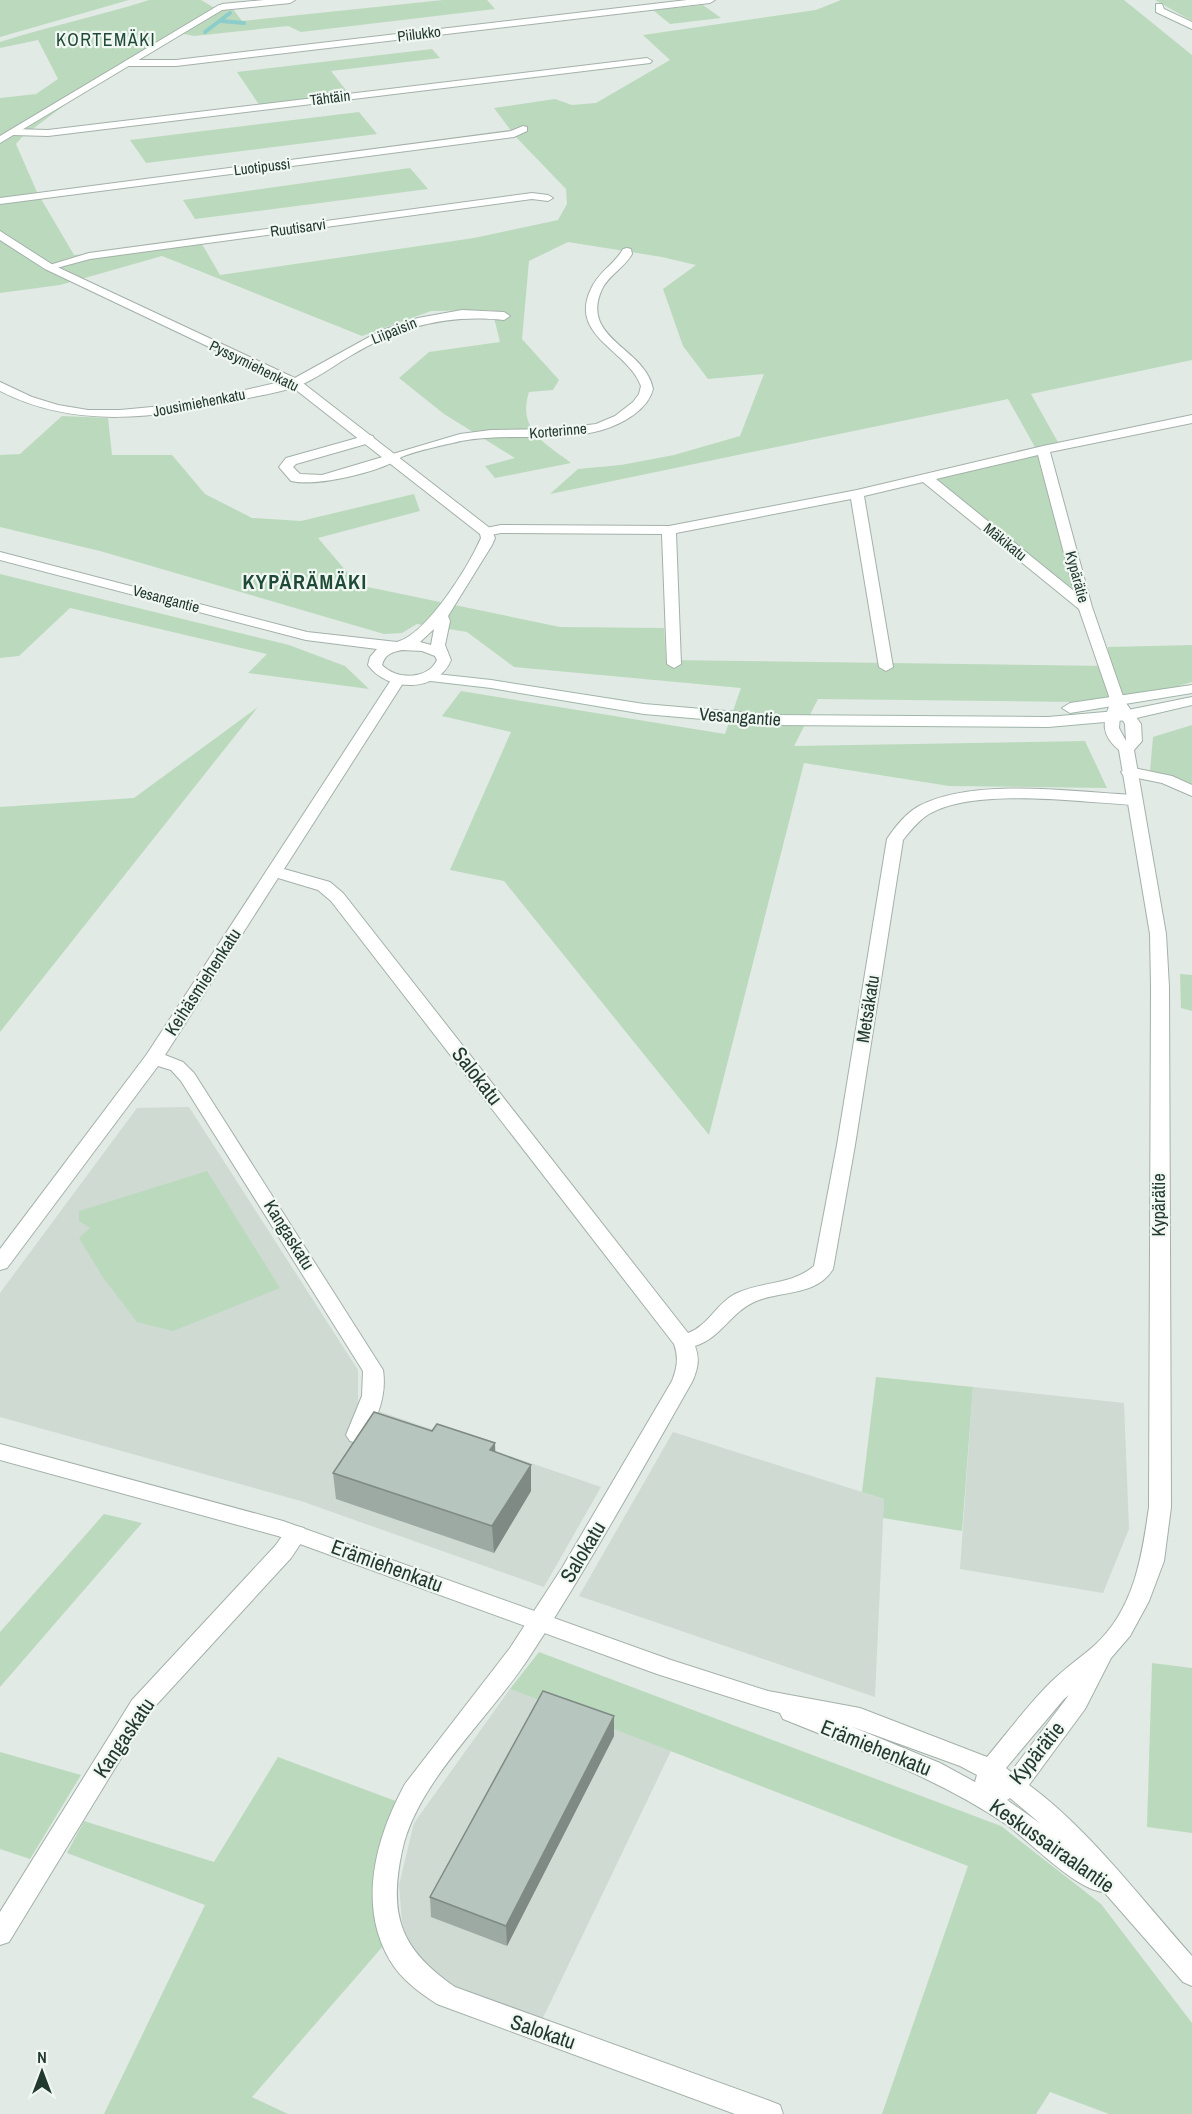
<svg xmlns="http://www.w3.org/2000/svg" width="1192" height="2114" viewBox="0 0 1192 2114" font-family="'Archivo Narrow',sans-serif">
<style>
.built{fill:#cfdad3}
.green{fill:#bbdabd}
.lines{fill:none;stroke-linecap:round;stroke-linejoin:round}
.stream{stroke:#8cccca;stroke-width:4}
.minor-casing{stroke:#a4b1aa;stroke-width:2}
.tertiary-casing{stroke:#a4b1aa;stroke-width:2}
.secondary-casing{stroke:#a0b5aa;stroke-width:2}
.minor{fill:#fff;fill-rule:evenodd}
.tertiary{fill:#fff;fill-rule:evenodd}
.secondary{fill:#fff;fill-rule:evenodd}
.wall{fill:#9da9a3}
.shaded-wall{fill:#7f8a84}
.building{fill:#b6c5bd;stroke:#7f8a84;stroke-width:1.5}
.labels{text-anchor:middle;stroke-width:4.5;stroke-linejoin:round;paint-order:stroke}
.far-street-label{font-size:15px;fill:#22392f;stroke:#f1f7f3}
.far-quarter-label{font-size:18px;letter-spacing:1.5px;fill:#204a38;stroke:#f1f7f3}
.street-label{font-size:18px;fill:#22392f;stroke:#f1f7f3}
.far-district-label{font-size:20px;font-weight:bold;letter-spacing:1.5px;fill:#204a38;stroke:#f1f7f3}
.near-street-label{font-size:21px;fill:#22392f;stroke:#f1f7f3}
</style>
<rect width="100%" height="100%" fill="#e1eae4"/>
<!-- built -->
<path class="built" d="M189,1107l169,263v34l243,83 -57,100 -243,-86 -301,-84v-124l137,-185z
M973,1387l151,16 5,126 -26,64 -143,-24z
M673,1432l211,67 -9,198 -296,-101z
M510,1689l161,62 -130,271 -85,-34 -31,-21 -15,-17 -8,-28 -3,-37 15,-62z"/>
<!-- green -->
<path class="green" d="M0,0h129l-129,37z
M149,0h52l12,7 20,2 9,12 201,-21h44l8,9 -194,23 -13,-6 -94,10 -19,-4 -69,42 -84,63 -6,7 21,48 37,63 128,-11 18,31 254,-37 84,-18 9,-16 -1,-15 -51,-53 -21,-28 61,-9 17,6 24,-2 74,-43 -27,-25 173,-25 25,-10h283l68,55v305l-161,34 28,50 -23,5 -28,-50 -458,95 28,-25 43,-4 53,-10 66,-19 24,-62 -56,5 -25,-33 -20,-57 33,-24 -34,-8 -94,-15 -39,19 -7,78 37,41 -6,10 -24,2c-12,38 16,51 42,71l-76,15 -10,-12 30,-8 -71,-44 -45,-36 30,-26 71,-10 -8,-32 -61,1 -69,25 -200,-80 -102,29 -60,8v-195l36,-4 22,-15 -20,-39 -38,8v-6c49,-16 100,-26 149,-42z
M1155,0h37v21z
M703,5l18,13 -51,6 -17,-14z
M432,49l8,9 -109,13 18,23 -89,12 -23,-34z
M359,112l18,22 -231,29 -16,-23z
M410,168l18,21 -233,30 -12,-19z
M62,416l46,2 4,37h60l33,39 47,24 49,3 113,-27 6,17 -102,27 40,47 202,42 104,1 2,32 443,6 -1,-19 84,-2v37l-30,9 -88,11 -256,-3 -24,47 291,-5 22,47 -158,-2 -145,-23 -95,372 -205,-254 -54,-11 61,-138 -69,-16 19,-25 264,43 16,-46 -227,-21 -47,-35 -50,-8 -15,9 -18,1 -284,-83 -100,-24v-72l20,-1z
M1037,454l39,141 -139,-116z
M0,574l289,71 56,21 24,23 -121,-16 19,-19 -197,-46 -51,48 -19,2z
M258,707l-258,325v-225l134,-9z
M1192,725v61l-42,-15 3,-34z
M1180,974l12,1v36l-11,-3z
M207,1171l73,117 -107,43 -36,-9 -35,-46 -23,-38 11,-10 -11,-7v-10z
M876,1377l97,10 -11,144 -79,-13 1,-19 -22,-7z
M104,1514l38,9 -142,164v-55z
M539,1652l462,174 100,78 91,119v91h-83l-59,-22 -14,22h-154l86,-248 -458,-177z
M1152,1663l40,5v165l-45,-6z
M0,1752l81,23 -51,84 -30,-10z
M278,1757l123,46 -17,142 -132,152 36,17h-184l101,-209 -138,-52 17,-32 130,41z"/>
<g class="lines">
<!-- stream -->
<path class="stream" d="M221,21l23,2
M205,32l25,-19"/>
<defs>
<path id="minor" d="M264,0h31l-5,3 -68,7 -5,-3 5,-3z
M687,0h28l-5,3 -534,63h-47l-5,-3 5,-3h47z
M647,58l5,3 -2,2 -602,73 -35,-1 -5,-3 5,-3 35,1z
M523,126l4,1v4l-13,6 -514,67v-6l511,-67z
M532,193l16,2 5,3 -5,3 -16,-2 -442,60 -41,11 -6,-3 46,-14z
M627,248l4,1 1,5c-8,14 -23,21 -30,35 -23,50 44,59 51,100 -5,21 -31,35 -51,41 -46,13 -94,2 -141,11 -12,3 -52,11 -61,17 -20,14 -83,29 -109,23l-12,-14 7,-9 82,-23 5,1 1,3 -1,3 -77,22 -3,3 7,7 22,1 138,-41 31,-4 66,-1 39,-5 19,-8 18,-14 6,-8 2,-8c-13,-36 -73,-50 -50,-97 7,-17 24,-25 32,-40z
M462,310l42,2 6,4 -6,4c-55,-6 -104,6 -152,35 -16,9 -30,20 -47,28 -20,9 -44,12 -66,17 -80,18 -163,30 -239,-9v-9l32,15 26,8 30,5h32l64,-6 109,-25 87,-48 38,-13z
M1192,415v8l-142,29 42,155 33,95 -7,4 -7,-4 -32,-93 -156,-127 -59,14 29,171 -7,4 -7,-4 -28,-168 -175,34 5,131 -7,4 -7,-4 -5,-130 -161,-1 -15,3 -7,-4 2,-3 20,-4 168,1 188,-36 186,-44zM1038,455l36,136 -138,-112z
M398,676l7,4 -121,189 46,13 13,11 345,440c20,-7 28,-29 47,-39 25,-13 56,-8 79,-28l23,-121 50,-306c8,-12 19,-26 32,-33 55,-29 154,-14 215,-11l8,5 -8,5c-54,-3 -159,-18 -205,9 -10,6 -18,16 -26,26l-48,305 -22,124c-17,28 -53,21 -79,33 -24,11 -33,36 -59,44 5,13 3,23 -3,36 -53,93 -105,187 -164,277 -38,58 -112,124 -126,192 -14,65 -1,99 53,136l315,114 10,4 3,9h-48l-298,-110c-15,-10 -31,-21 -42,-36 -40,-57 -20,-129 10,-184l105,-136 52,-80 110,-187c5,-13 7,-23 2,-37l-343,-443 -13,-11 -40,-12 -113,177 18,7 11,11 189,297c4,26 -6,49 -19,71l-7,2 -7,-2 -4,-6 16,-39 1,-25 -182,-290 -10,-11 -13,-4 -151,202 -7,2v-21l147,-195 244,-374z
M1129,767l43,9 20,9v11l-30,-13 -39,-8 -2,-3z
M296,1526l8,2 3,6 -16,24 -143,156 -139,228 -9,3v-33l132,-212 143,-154 13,-18z"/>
<path id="tertiary" d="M219,5l8,2 -227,136v-7z
M0,231l53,34 246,115 192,149 4,9 -3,7 -44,71 2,5 -5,24 6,15c-13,33 -64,32 -83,5l2,-8 7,-8 -71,-9 -306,-80v-8l307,80 90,10c30,-8 72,-76 84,-104l-1,-4 -189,-148 -246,-117 -45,-29zM434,629l-3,16 -11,-3zM402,650l20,1 13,5 2,4c-9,20 -41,20 -55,5 3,-11 10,-13 20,-15z
M1118,698l5,1 18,25 1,17 -8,9 32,184 3,53 2,520 -7,54 -15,40 -19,35 -19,22 -26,51 -56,76c59,43 114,116 163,171v30l-9,-4 -79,-90c-27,-1 -75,-51 -97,-67 -69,-47 -148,-75 -224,-106l-3,-6 -123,-39 -379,-138 -278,-76v-16l283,77 388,139 97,31 92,17 127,49c19,-23 38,-48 59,-70 15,-16 33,-28 49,-42 39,-36 47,-88 54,-138l2,-520 -1,-53 -31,-184c-18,-15 -17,-28 -8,-48zM1120,716l5,8 1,17 -7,-13zM1069,1695l-58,77 -5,-4 58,-69zM850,1726l110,40 17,9 -2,7 -35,-19zM1010,1798l31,26 -34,-24z"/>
<path id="secondary" d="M1156,4h6l2,5 28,13v7l-36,-17z
M427,673l64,7 153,24 130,11 274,2 80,-7 64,-13v8l-64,15 -80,7 -274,-2 -130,-11 -153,-26 -69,-8 -2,-3z
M1192,685v8l-122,20 -8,-5 8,-5z"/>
</defs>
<!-- minor casing -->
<use href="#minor" class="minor-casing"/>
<!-- tertiary casing -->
<use href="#tertiary" class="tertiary-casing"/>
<!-- secondary casing -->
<use href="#secondary" class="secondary-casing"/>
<!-- minor -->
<use href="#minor" class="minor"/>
<!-- tertiary -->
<use href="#tertiary" class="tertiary"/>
<!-- secondary -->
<use href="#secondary" class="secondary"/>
</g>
<!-- wall -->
<path class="wall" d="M495,1452l36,13v26l-37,62 -158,-54 -3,-26z
M614,1716v20l-107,210 -76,-29 -1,-20z"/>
<!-- shaded-wall -->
<path class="shaded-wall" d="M495,1443l1,27 -6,-20z
M531,1465v26l-37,62 -2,-27z
M614,1716v20l-107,210 -1,-20z"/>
<!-- building -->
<path class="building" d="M374,1412l58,19 5,-7 58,19 -5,7 41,15 -39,61 -159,-53z
M543,1691l71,25 -108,210 -76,-29z"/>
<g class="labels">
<!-- far-street labels -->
<g class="far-street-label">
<text transform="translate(419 34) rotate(-7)" y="5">Piilukko</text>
<text transform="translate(330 98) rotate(-7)" y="5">Tähtäin</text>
<text transform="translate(262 167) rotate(-7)" y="5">Luotipussi</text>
<text transform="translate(298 228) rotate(-8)" y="5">Ruutisarvi</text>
<text transform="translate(394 331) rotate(-22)" y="5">Liipaisin</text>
<text transform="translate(254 366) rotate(26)" y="5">Pyssymiehenkatu</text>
<text transform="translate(199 403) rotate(-11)" y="5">Jousimiehenkatu</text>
<text transform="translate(558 431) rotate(-5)" y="5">Korterinne</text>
<text transform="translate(1005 542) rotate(39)" y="5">Mäkikatu</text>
<text transform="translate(1077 577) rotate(75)" y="5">Kypärätie</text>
<text transform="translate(166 599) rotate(15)" y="5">Vesangantie</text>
</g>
<!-- far-quarter labels -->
<g class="far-quarter-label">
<text x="106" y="46">KORTEMÄKI</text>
</g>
<!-- street labels -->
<g class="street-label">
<text transform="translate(740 717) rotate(4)" y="6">Vesangantie</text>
<text transform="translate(203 982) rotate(-57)" y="6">Keihäsmiehenkatu</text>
<text transform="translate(868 1009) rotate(-81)" y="6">Metsäkatu</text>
<text transform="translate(1159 1205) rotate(-90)" y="6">Kypärätie</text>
<text transform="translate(289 1235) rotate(58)" y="6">Kangaskatu</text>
</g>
<!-- far-district labels -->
<g class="far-district-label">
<text x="305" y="589">KYPÄRÄMÄKI</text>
</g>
<!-- near-street labels -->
<g class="near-street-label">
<text transform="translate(477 1076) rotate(52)" y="7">Salokatu</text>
<text transform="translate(583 1552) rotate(-59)" y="7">Salokatu</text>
<text transform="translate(387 1566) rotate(20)" y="7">Erämiehenkatu</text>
<text transform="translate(124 1738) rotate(-56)" y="7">Kangaskatu</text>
<text transform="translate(876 1748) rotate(22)" y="7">Erämiehenkatu</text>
<text transform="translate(1037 1753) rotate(-51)" y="7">Kypärätie</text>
<text transform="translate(1052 1846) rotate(35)" y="7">Keskussairaalantie</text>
<text transform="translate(543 2032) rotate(19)" y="7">Salokatu</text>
</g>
</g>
<!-- north arrow -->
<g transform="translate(42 2072)" stroke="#f1f7f3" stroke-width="4.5" paint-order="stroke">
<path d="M0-4.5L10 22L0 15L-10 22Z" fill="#22392f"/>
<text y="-9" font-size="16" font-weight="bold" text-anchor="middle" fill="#22392f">N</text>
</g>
</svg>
